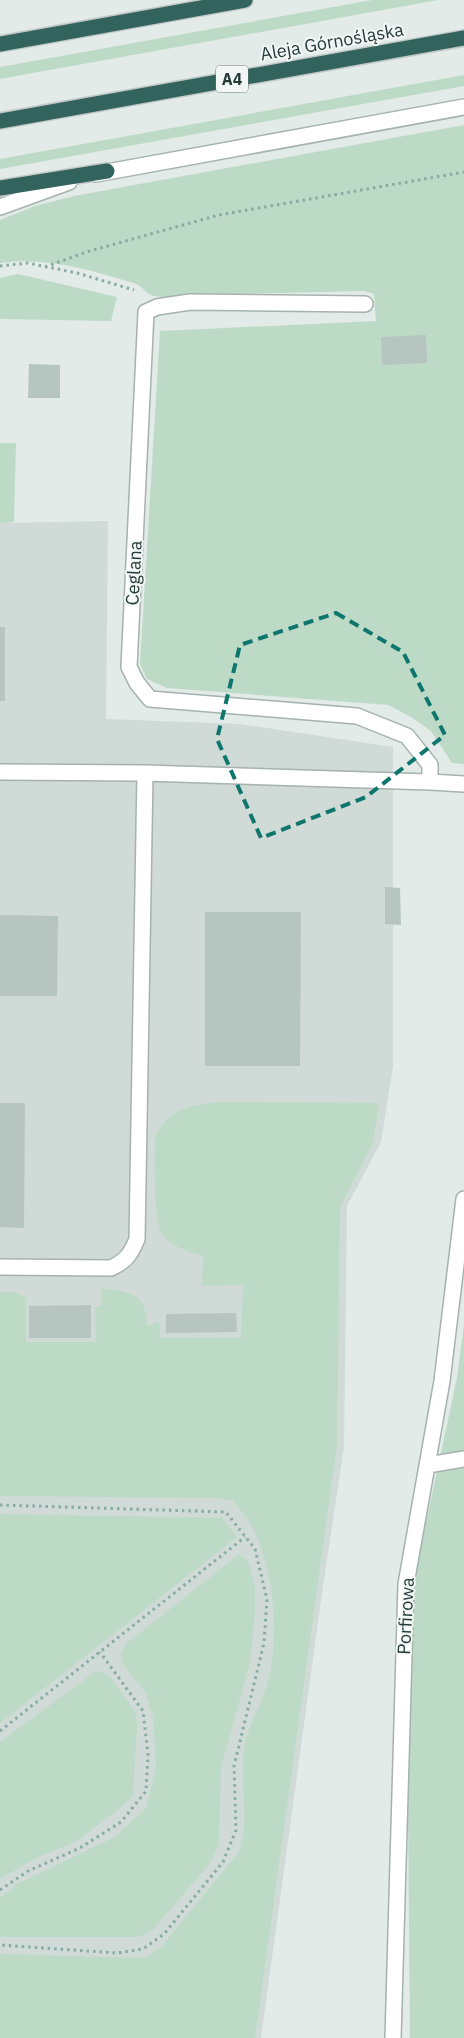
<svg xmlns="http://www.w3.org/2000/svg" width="464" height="2038" viewBox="0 0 464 2038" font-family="'IBM Plex Sans',sans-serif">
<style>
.built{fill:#d0dad6}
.green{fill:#bddac7}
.building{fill:#b7c5c1}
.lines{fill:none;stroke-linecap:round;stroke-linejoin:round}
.minor-casing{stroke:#a5b2ae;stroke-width:18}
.highway-casing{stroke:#c2c8c7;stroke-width:18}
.path{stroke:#85aba2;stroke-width:3;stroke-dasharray:2.5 4;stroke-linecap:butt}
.minor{stroke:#fff;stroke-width:15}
.highway{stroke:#32635d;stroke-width:15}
.marked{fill:none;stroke:#0f766e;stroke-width:4;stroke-dasharray:10 6;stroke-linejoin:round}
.labels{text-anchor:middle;stroke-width:4;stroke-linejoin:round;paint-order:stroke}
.shield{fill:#f2f7f5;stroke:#62736f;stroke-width:1}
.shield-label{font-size:16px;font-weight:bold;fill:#243a36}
.street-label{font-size:18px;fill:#243a36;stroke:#f2f7f5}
</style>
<rect width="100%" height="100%" fill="#e2ebe7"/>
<!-- built -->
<path class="built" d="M108,521l-2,198 134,5 153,23v319l-12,76 -34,64 -3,241 -22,146 -61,445h-261v-1515z"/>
<!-- green -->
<path class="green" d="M372,0h66l-438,79v-12z
M464,75v11l-464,83v-10z
M464,125v639l-12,-1 -21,-32 -20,-14 -23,-12 -221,-17 -20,-9 -7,-15 20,-333 216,-10 -2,-27 -10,-3 -177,4c-12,1 -26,5 -38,-1 -5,-4 -9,-9 -15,-11 -43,-13 -90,-27 -134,-20v-43l35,-14 39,-10z
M18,274l99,23 -6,24 -111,-2v-41z
M0,443h16l-2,79 -14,1z
M222,1102l157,1 -6,39 -33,65 -3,237 -82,594h-255v-84l145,4 17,-12 77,-94c11,-32 1,-68 5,-102 3,-22 16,-44 23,-65 14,-48 7,-125 -20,-167 -4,-6 -10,-12 -15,-18l-19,-2 -213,-2v-204h15l11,6v44h70l-1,-35h6l1,-19c13,2 35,3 41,17 3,6 3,15 4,21l12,-4 1,16h81l2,-53 -41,1 1,-30c-14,-4 -34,-10 -42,-24 -6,-10 -8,-82 -5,-95 0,-4 4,-10 7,-13 14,-19 37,-19 59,-22z
M464,1324v714h-54l-3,-343 6,-112 44,-205z
M0,1514l222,4 15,19 -237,186z
M238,1555l7,3 5,9 5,20v25l-5,51 -29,104 -2,76 -9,20 -58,68 -14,6h-138v-39l17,-14 98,-47 31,-29 10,-41 -3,-51 -8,-24 -22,-28 -2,-10 5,-10z
M95,1672h6l9,5 25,34 2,14 -4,71 -15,14 -43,32 -39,16 -36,21v-137z"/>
<!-- building -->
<path class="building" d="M426,335l1,28 -45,2 -1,-28z
M29,364l31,1v33h-32z
M0,627h5v74h-5z
M385,887l15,1 1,37 -16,-1z
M205,912h96l-1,154h-95z
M0,915l58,1 -1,80h-57z
M0,1103h25l-1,125 -24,-1z
M91,1305v33h-62v-32z
M236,1313l1,19 -71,1v-19z"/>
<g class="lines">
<defs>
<path id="minor" d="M96,174l368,-67
M0,207l69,-25
M365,304l-175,-2 -33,5 -11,5 -17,355 8,16 13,16 207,17 50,20 23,29v17l34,2
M0,772l145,1 285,9
M0,1267l111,1c15,-7 20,-14 26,-29l8,-466
M428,1465l36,-6
M393,2038l13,-454 36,-203 22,-182"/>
<path id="highway" d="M0,44l245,-44
M0,121l464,-83
M0,188l107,-17"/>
</defs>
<!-- minor casing -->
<use href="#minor" class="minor-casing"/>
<!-- highway casing -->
<use href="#highway" class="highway-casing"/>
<!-- path -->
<path class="path" d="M0,266l28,-3 49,10 57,17
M45,267l41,-15 133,-37 245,-43
M0,1505l226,7 29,37 12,50 -3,44 -30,123 2,64 -13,32 -59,72 -21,15 -26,4 -117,-8
M0,1731l245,-194
M0,1890l28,-19 52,-23 41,-26 25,-31 2,-37 -5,-43 -43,-59"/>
<!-- minor -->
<use href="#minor" class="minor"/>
<!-- highway -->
<use href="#highway" class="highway"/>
</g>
<!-- marked area -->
<path class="marked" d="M336,613l67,39 42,83 -79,62 -105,41 -44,-99 23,-94z"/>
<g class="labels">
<!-- shield labels -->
<rect class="shield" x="216" y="65.5" width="32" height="27" rx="4"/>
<g class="shield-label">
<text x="232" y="85">A4</text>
</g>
<!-- street labels -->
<g class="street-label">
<text transform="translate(332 42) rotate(-10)" y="6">Aleja Górnośląska</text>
<text transform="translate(134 573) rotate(-87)" y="6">Ceglana</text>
<text transform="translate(406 1616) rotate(-87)" y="6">Porfirowa</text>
</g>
</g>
</svg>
